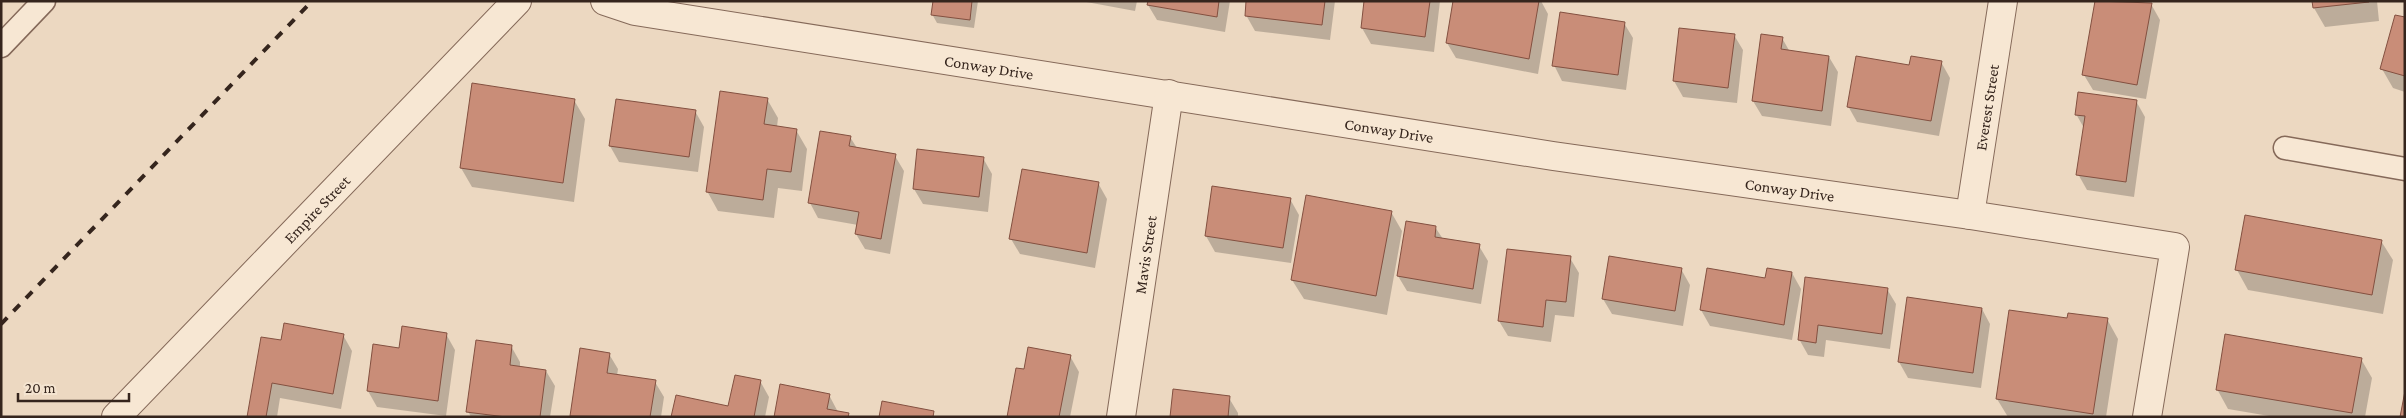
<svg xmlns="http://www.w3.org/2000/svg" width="2406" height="418" viewBox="0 0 2406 418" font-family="'Crimson Pro',serif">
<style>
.shadow{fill:#0003}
.building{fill:#c98d78;stroke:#835040}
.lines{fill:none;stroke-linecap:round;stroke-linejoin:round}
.service-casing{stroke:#856959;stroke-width:25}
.minor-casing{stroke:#856959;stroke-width:30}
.service{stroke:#f7e7d3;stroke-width:22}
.minor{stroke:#f7e7d3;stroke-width:28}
.rail{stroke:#35251d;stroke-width:4;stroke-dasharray:9 9;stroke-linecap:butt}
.labels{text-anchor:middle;stroke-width:5;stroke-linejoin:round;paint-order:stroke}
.street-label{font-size:16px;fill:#35251d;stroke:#f4e4d0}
</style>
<rect width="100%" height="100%" fill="#ecd8c1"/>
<!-- shadow -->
<path class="shadow" d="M934,1h44l-4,27 -37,-5 -5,-9z
M1081,1h56l-2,10z
M1149,1h81l-5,31 -68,-12 -9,-15z
M1248,1h87l-5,39 -75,-9 -9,-16z
M1366,1h74l-6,51 -63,-8 -9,-16z
M1454,1h87l7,13 -10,60 -82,-16 -9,-15z
M2096,1h37l18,3 9,16 -14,79 -53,-9 -9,-15z
M2314,1h63l2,20 -54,6 -11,-19z
M2405,19v73l-12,-4 -11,-19z
M1624,23l9,15 -7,52 -64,-9 -8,-16z
M1680,29l54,6 9,15 -6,53 -54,-6 -9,-16z
M1782,38l8,14 39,5 9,15 -7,54 -69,-10 -9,-15z
M1941,62l9,16 -11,58 -82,-14 -9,-16 62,-39z
M767,99l11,19 -1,9 19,3 11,19 -5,42 -24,-3 -4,30 -56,-7 -11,-20z
M574,100l11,19 -11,83 -102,-15 -11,-19z
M2136,101l9,16 -11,80 -47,-7 -9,-16 6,-46 -8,-14z
M695,111l9,16 -6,45 -79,-10 -9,-16z
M850,137l7,11 38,8 9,15 -14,83 -25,-5 -9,-15 2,-9 -40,-7 -8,-15z
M983,158l9,16 -4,38 -65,-8 -9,-15z
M1098,183l9,16 -12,69 -75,-14 -9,-15z
M1290,199l9,16 -8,48 -76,-11 -9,-16z
M1391,212l11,19 -15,84 -83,-16 -12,-19z
M1435,227l8,12 36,7 9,15 -7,43 -74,-13 -9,-15z
M2381,241l12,19 -10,54 -135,-24 -11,-20z
M1570,258l9,15 -5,44 -19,-2 -4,27 -43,-6 -9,-15z
M1681,269l9,16 -7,41 -71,-12 -9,-15z
M1708,269l58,10 26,-6 9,16 -9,51 -82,-14 -9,-16z
M1806,279l81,10 9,15 -6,45 -64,-9 -2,17 -16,-2 -9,-16z
M1982,309l8,15 -9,64 -73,-10 -9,-16z
M2068,319h39l11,20 -12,78h-98l-11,-18z
M446,334l9,16 -9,66 -69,-9 -9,-16 6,-45 26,3z
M343,335l9,16 -11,58 -61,-11 -3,19h-29l34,-75z
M511,346l9,16v6l26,3 9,15 -5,31h-79l-3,-6z
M609,354l9,15 -1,7 38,6 9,15 -3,20h-89z
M1070,356l9,16 -9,45h-62l17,-46z
M2361,359l11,19 -7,39h-90l-47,-8 -11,-20z
M760,381l9,16 -4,20h-93l57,-9z
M829,395l9,17 10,2 2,3h-75z
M1229,398l9,15v4h-67z"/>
<!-- building -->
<path class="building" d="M933,1h39l-2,19 -39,-5z
M1148,1h71l-2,16 -70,-12z
M1246,1h79l-3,24 -77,-9z
M1364,1h66l-5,36 -64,-9z
M1453,1h86l-10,58 -83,-16z
M2095,1l57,2 -15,82 -55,-10z
M2312,1h57v1l-56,6z
M1560,12l65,10 -7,53 -66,-9z
M2395,15l10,2v59l-25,-7z
M1679,28l56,6 -7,54 -55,-7z
M1761,34l22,3 -2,12 48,7 -7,55 -70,-10z
M1856,56l53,9 2,-9 31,5 -11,60 -84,-14z
M472,83l103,16 -12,84 -103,-15z
M720,91l48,7 -4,26 33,5 -6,43 -24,-3 -4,31 -57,-8z
M2078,92l59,8 -11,82 -50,-7 9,-59 -10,-1z
M616,99l80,11 -7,47 -80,-11z
M820,131l31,5 -2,10 47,8 -15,85 -26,-5 4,-22 -51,-9z
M917,149l67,8 -5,40 -66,-8z
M1022,169l77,13 -12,71 -78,-14z
M1212,186l79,12 -8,50 -78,-12z
M1306,195l86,16 -16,85 -85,-16z
M2245,215l137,25 -10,55 -137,-25z
M1406,221l30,5 -1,11 45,7 -7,45 -76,-13z
M1507,249l64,7 -5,46 -20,-2 -3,27 -45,-6z
M1609,256l73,12 -7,43 -73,-12z
M1707,268l58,10 2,-10 25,4 -8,53 -84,-15z
M1805,277l83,11 -6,46 -64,-9 -2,18 -18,-3z
M1907,297l75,11 -9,65 -75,-11z
M2009,310l58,8 1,-5 40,5 -15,96 -97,-15z
M284,323l60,11 -11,60 -61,-11 -6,34h-19l14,-80 20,3z
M402,326l45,7 -9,68 -71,-10 6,-47 26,4z
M2225,334l137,24 -10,55 -136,-23z
M476,340l36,5 -2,20 36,5 -6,47h-34l-40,-5z
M1028,347l43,8 -12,62h-52l9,-49 8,1z
M580,348l30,5 -3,20 49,7 -6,37 -80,-1z
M735,375l26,5 -7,37h-83l5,-22 52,11z
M780,384l50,10 -3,15 22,4 -1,4h-74z
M1173,389l57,7 -2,21h-58z
M2405,391v26h-5z
M882,401l52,10 -1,6h-54z"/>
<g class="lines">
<defs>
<path id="service" d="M1,46l43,-45
M2285,148l120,21"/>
<g id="minor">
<path id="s1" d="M605,1l30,10 918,145 417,59 205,32 -28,170"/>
<path id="s2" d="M1970,215l33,-214"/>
<path id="s3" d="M116,417l401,-416"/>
<path id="s4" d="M1121,417l48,-323"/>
</g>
</defs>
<!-- service casing -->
<use href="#service" class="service-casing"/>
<!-- minor casing -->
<use href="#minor" class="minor-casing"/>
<!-- service -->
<use href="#service" class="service"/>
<!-- minor -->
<use href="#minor" class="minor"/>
<!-- rail -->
<path class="rail" d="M1,324l311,-323"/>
</g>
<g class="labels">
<!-- street labels -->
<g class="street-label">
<text dy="6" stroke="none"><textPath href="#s1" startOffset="390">Conway Drive</textPath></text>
<text dy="6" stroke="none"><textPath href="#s2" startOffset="109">Everest Street</textPath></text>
<text dy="6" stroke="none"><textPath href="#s1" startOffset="795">Conway Drive</textPath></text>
<text dy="6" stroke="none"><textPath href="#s1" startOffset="1200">Conway Drive</textPath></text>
<text dy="6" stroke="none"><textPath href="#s3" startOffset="289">Empire Street</textPath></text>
<text dy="6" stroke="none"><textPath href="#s4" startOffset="164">Mavis Street</textPath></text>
</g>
</g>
<!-- border -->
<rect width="2406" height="418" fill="none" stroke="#35251d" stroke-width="5"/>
<!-- scale -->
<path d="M18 393v8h111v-8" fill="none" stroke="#35251d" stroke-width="2.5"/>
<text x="25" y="393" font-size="15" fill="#35251d" stroke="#f4e4d0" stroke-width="4" paint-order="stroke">20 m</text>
</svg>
